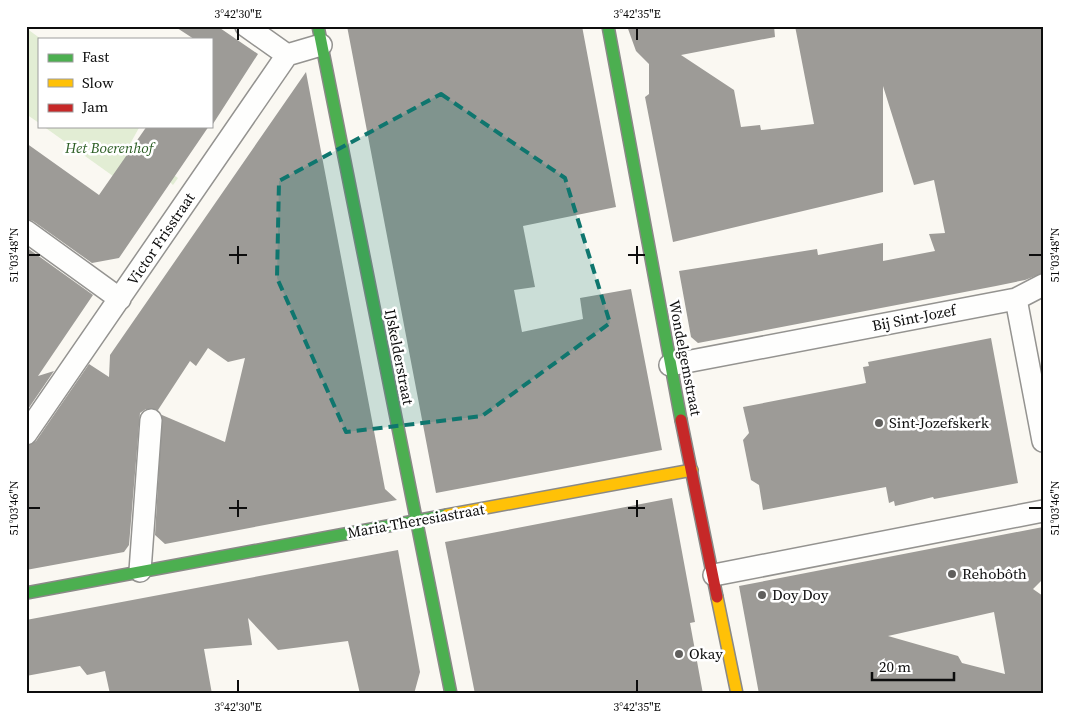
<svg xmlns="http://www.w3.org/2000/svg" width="1069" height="720" viewBox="0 0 1069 720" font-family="'Source Serif 4',serif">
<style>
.green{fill:#e2edd4}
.building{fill:#9d9b97;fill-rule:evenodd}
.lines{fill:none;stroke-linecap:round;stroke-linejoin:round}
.street-casing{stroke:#949390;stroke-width:24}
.fast-casing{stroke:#8a8987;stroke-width:14}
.slow-casing{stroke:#8a8987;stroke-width:14}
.jam-casing{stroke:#8a8987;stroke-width:14}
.street{stroke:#fefefd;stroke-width:21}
.fast{stroke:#4caf50;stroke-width:11}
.slow{stroke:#ffc107;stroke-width:11}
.jam{stroke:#c62828;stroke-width:11}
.marked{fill:#0f766e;fill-opacity:0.2;stroke:#0f766e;stroke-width:4;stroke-dasharray:10 6;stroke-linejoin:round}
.ticks{fill:none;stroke:#0d0d0d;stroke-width:2}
.poi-dot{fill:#605f5d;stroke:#fff;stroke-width:2}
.labels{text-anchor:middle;stroke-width:5;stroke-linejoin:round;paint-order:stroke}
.park-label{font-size:15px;font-style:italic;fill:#2c5e24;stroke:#fff}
.street-label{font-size:15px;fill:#0d0d0d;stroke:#fff}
.poi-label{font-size:15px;fill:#0d0d0d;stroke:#fff;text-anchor:start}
.neatline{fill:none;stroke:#0d0d0d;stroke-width:2}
.ticks-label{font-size:12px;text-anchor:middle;fill:#0d0d0d}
</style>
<rect width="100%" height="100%" fill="#faf8f2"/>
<!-- green -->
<path class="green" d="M26,28l15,11h-2v84l-13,-9z
M43,126h97l-10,18 48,34 -5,7 -3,-3 -57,-6z"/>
<!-- building -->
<path class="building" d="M174,26h43l41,28 -47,73v-88h-17z
M347,26h235l34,181 -93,19 12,61 -21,3 8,42 61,-13 -3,-21 51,-9 31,161 -226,43z
M627,26h147l1,11 -94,18 53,35 7,37 19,-2 1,5 53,-6 -19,-98h248v247l-18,7 -29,6 -298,57 -7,-6 -12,-66 138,-22 1,6 65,-12v18l52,-10 -6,-17 16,-1 -11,-53 -20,5 -31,-99v106l-210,50 -28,-145 4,-3v-30l-13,-13z
M306,72l79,417 12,11 -232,44 -10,-9 7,-120 63,27 20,-84 -17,4 -20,-14 -12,18 -6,-5 -32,49 -12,-1 -6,4 -11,132 -5,7 -98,18v-124l10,-5 53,-77 20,13 1,-22z
M147,126h62l-90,132 -27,5 -59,-42 -7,-2v-76l73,52z
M26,247l67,48 -55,81 16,-5 -28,41z
M991,338l27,145 -84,16 -1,-2 -38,9 -1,-5 -5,2 -3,-16 -123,23 -4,-25 -8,-5 -8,-40 6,-7 -6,-26 123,-24 -3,-16 6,-1 -1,-4z
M672,498l23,124 -5,1 13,71h-228l-30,-152z
M1043,527v52l-10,10 10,7v98h-284l-20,-108zM994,612l11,62 -43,-11 -4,-7 -70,-20z
M398,550l22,122 -6,22h-54l-12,-53 -70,9 -30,-32 4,27 -48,4 8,45h-102l-5,-23 -18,4 -7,-9 -54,10v-56z"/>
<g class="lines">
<defs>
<path id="street" d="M246,26l41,29 34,-10
M26,231l94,68
M1016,299l27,-14
M670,365l346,-66 27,142
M26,434l261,-379
M140,571l11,-151
M714,575l329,-64"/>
<path id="fast" d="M318,26l133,668
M608,26l73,394
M26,593l421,-78"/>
<path id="slow" d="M447,515l245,-45
M717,597l20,97"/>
<path id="jam" d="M681,420l36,177"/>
</defs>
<!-- street casing -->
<use href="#street" class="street-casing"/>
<!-- fast casing -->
<use href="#fast" class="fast-casing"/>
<!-- slow casing -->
<use href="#slow" class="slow-casing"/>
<!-- jam casing -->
<use href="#jam" class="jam-casing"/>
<!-- street -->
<use href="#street" class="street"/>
<!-- fast -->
<use href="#fast" class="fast"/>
<!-- slow -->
<use href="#slow" class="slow"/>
<!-- jam -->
<use href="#jam" class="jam"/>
</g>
<!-- marked area -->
<path class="marked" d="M441,94l124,84 45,145 -128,93 -136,16 -69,-154 2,-97z"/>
<!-- ticks -->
<path class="ticks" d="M238,28v12M637,28v12M238,246v18M637,246v18M28,255h12M229,255h18M628,255h17M1029,255h13M238,500v17M637,500v17M28,508h12M229,508h18M628,508h17M1029,508h13M238,680v12M637,680v12"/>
<!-- markers -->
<g class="poi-dot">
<circle cx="879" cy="423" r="5"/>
<circle cx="952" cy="574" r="5"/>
<circle cx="762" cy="595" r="5"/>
<circle cx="679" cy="654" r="5"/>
</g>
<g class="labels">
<!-- park labels -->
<g class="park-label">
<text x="109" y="153">Het Boerenhof</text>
</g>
<!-- street labels -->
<g class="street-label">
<text transform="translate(161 239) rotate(-56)" y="5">Victor Frisstraat</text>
<text transform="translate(914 318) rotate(-11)" y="5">Bij Sint-Jozef</text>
<text transform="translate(399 357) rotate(79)" y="5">IJskelderstraat</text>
<text transform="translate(685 358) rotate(79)" y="5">Wondelgemstraat</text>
<text transform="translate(416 521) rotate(-10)" y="5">Maria-Theresiastraat</text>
</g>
<!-- poi labels -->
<g class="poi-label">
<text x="889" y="428">Sint-Jozefskerk</text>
<text x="962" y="579">Rehobôth</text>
<text x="772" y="600">Doy Doy</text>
<text x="689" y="659">Okay</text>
</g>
</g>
<!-- border -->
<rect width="1069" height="720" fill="none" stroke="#ffffff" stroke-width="55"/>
<!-- legend -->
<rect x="38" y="38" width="175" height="90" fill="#ffffff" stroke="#9e9e9e"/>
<rect x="48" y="54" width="25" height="8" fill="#4caf50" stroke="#9e9e9e"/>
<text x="82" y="62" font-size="15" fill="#0d0d0d">Fast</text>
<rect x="48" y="79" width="25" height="8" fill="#ffc107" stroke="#9e9e9e"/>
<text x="82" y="88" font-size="15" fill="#0d0d0d">Slow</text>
<rect x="48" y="104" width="25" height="8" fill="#c62828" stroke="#9e9e9e"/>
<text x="82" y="112" font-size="15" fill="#0d0d0d">Jam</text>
<!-- scale -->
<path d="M872 672v8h82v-8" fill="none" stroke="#0d0d0d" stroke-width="2.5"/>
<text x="879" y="672" font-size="15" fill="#0d0d0d" stroke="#ffffff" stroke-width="4" paint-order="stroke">20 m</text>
<rect x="28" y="28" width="1014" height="664" class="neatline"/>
<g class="ticks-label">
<text x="238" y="18">3°42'30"E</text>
<text x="637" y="18">3°42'35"E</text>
<text transform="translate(14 255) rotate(-90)" y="4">51°03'48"N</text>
<text transform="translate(1055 255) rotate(-90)" y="4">51°03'48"N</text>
<text transform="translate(14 508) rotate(-90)" y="4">51°03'46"N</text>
<text transform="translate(1055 508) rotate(-90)" y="4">51°03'46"N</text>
<text x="238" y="711">3°42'30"E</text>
<text x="637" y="711">3°42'35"E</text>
</g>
</svg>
